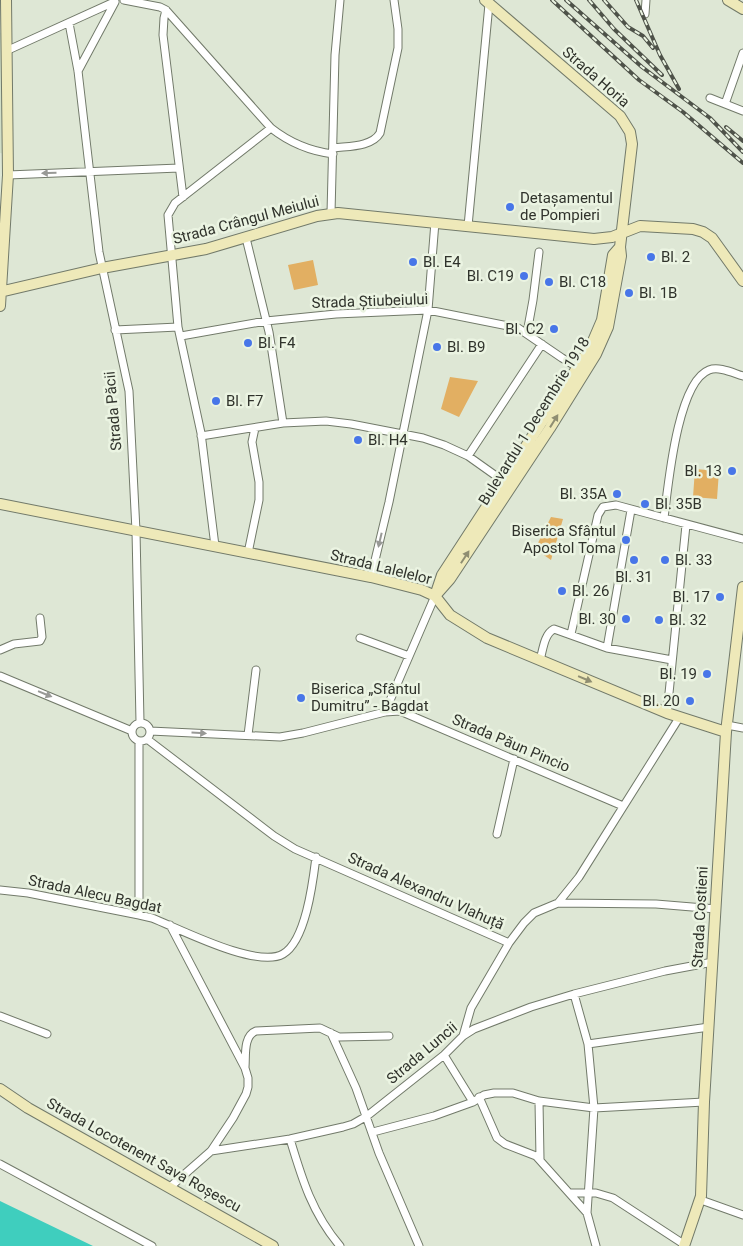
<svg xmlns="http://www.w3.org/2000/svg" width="743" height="1246" viewBox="0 0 743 1246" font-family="Roboto,sans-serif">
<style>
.built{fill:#d1dec6}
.green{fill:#e2af62}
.water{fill:#3fcebe}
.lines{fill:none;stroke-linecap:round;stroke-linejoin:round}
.street-casing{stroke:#727a6a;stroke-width:9}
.secondary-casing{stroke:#727a6a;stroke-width:12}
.street{stroke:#fff;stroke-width:7}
.secondary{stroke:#eee9b9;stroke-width:10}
.rail-casing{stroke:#4e5249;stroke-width:4}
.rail{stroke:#ebf4e2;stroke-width:2;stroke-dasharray:5.5;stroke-linecap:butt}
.oneway{fill:#989996}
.oneway2{fill:#8f8e72}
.poi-dot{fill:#4876e8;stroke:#ebf4e2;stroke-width:2}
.labels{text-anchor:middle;stroke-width:5;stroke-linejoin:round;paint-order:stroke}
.street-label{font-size:15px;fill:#30332c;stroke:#ebf4e2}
.poi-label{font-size:15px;fill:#30332c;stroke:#ebf4e2;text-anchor:start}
</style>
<rect width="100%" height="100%" fill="#dee7d5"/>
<!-- built -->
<path class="built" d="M0,32l6,8 1,114 -7,-1z"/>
<!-- green -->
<path class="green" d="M313,260l5,25 -24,5 -6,-25z
M450,377l28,4 -19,36 -18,-8z
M695,469l24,2 -2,28 -24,-2z
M551,517l12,2 -12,41 -16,-11z"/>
<!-- water -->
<path class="water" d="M0,1201l93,45h-93z"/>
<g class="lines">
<defs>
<path id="street" d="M124,0l36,7 6,3 105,118c19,15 38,23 62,26
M166,10l-2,8 -1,17 20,162
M645,14l1,-14
M69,23l9,48 21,181 30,139 7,140 4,191
M6,51l108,-49v-2
M78,71l37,-69
M710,98l33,13
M725,104l18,-51
M334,148c14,-2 38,-1 46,-15l18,-85v-19l-4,-29
M8,175l171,-7
M331,213l4,-158 5,-55
M468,226l21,-222
M246,238l23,94 14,91
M115,330l63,-3
M527,333l6,-33 6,-48
M181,336l85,-15 70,-7 92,-4 90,18 44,30 17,10
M201,436l82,-13 43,-2 25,3 72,14 21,7 24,11 38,27
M468,456l74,-112
M664,518c4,-30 13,-136 45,-148 10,-4 24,3 34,6
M215,546l-14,-113 -23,-106 -10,-112 7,-12 96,-75
M248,553l11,-53v-18l-7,-40 3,-14
M371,577l18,-75 39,-192 7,-88
M571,634l27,-119 5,-8 13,-2 127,34
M360,638l49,18
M607,648l24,-138
M0,650l14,-6 26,-3 2,-4 -2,-19
M540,660c3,-10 4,-26 14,-31l53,19 65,12
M0,676l132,55
M385,712l50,-116
M667,713l19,-188
M132 732a9 9 0 1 1 18 0a9 9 0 1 1-18 0Z
M727,725l16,3
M150,731l130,6 23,-4 82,-21 15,-1 223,95
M248,735l8,-65
M147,739l127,97 21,13 214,94 15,-20 10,-10 24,-10 98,1 60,5
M497,834l17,-75
M0,890l28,3 111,22 13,3c28,11 105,51 131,36 23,-13 30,-73 33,-97
M558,903l21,-26 100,-159
M139,915v-174
M170,925l75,143 3,10v9l-2,7 -13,24 -22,33 -41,36
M574,994l14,50 6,64 -7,105 9,33
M0,1016l47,18
M331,1033l25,55 23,65 40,93
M463,1036l8,-28 38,-65
M588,1044l121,-17
M444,1055l29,47
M245,1067c1,-11 -2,-31 11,-36l64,-3 19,9 50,-1
M479,1097l18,41 8,6 31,12 51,57
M539,1101l1,58
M373,1132l61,-16 39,-14 11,-7 10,-2h19l26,8 55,7 110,-6
M290,1139c12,40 22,74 50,107
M211,1151l79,-12 53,-12 10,-3 14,-8 77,-61 19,-19 11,-7 57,-22 43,-13 91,-23 48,-9
M0,1164l152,82
M570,1193h26l17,5 72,47
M701,1200l42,15"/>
<path id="secondary" d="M728,0l15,9
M0,292l102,-24 104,-19 111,-33 21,-3 256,26 18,-2 28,-11 53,3 10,3 9,6 31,43
M0,306l8,-131 -2,-175
M0,504l371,73 51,13 13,6 15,19 37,23 180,75 59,19
M436,593l6,-18 148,-227 12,-28 11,-65 7,-8
M435,596l15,-17 100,-151 46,-74 12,-27 13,-71 -1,-9 12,-103 -2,-12 -10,-16 -135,-116
M0,1089l28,19 245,138
M684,1246l17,-50 3,-94 22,-370 17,-145"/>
</defs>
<!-- street casing -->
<use href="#street" class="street-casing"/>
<!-- secondary casing -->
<use href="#secondary" class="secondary-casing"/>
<!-- street -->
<use href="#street" class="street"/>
<!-- secondary -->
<use href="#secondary" class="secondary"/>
<defs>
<path id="rail" d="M552,0l87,80 44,32 60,51
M566,0l76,67 68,51 33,34
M589,0l25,29 48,46
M604,0l24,27 15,9 10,12
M636,0l24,55 19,34
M726,127l17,14"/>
</defs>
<!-- rail casing -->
<use href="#rail" class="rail-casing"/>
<!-- rail -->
<use href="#rail" class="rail"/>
</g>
<!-- one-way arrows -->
<defs><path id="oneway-solid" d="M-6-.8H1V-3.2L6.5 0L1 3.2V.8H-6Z" transform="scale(1.25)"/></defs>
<g class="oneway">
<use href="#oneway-solid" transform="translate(49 173) rotate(178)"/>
<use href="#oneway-solid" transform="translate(380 540) rotate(103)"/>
<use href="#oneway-solid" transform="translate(45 694) rotate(22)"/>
<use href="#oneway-solid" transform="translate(199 733) rotate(3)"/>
</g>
<g class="oneway2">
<use href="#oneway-solid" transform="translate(554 421) rotate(-58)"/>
<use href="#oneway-solid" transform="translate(465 557) rotate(-57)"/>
<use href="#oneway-solid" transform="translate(585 679) rotate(23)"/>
</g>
<!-- markers -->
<g class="poi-dot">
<circle cx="510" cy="207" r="5"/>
<circle cx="651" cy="257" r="5"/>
<circle cx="413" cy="262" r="5"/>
<circle cx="524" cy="276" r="5"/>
<circle cx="549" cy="282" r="5"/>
<circle cx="629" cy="293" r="5"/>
<circle cx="554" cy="329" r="5"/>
<circle cx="248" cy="343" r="5"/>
<circle cx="437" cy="347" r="5"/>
<circle cx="216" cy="401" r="5"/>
<circle cx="358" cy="440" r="5"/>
<circle cx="732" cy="471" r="5"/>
<circle cx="617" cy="494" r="5"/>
<circle cx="645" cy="504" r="5"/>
<circle cx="626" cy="540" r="5"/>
<circle cx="634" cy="560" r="5"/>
<circle cx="665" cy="560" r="5"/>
<circle cx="562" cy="591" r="5"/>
<circle cx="720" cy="597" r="5"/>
<circle cx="626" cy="619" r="5"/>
<circle cx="659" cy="620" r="5"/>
<circle cx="707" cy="674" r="5"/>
<circle cx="301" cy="698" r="5"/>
<circle cx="690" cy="701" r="5"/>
</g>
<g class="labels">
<!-- street labels -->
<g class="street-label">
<text transform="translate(596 77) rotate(41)" y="5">Strada Horia</text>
<text transform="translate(246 220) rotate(-15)" y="5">Strada Crângul Meiului</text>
<text transform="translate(370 301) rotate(-2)" y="5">Strada Știubeiului</text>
<text transform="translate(113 411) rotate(-95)" y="5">Strada Păcii</text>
<text transform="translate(534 421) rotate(-58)" y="5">Bulevardul 1 Decembrie 1918</text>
<text transform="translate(381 567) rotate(14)" y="5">Strada Lalelelor</text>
<text transform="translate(511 743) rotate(23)" y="5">Strada Păun Pincio</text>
<text transform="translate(426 891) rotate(24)" y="5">Strada Alexandru Vlahuță</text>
<text transform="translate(95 894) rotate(12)" y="5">Strada Alecu Bagdat</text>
<text transform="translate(700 917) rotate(-87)" y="5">Strada Costieni</text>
<text transform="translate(422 1053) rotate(-40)" y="5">Strada Luncii</text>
<text transform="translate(144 1155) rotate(29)" y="5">Strada Locotenent Sava Roșescu</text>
</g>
<!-- poi labels -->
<g class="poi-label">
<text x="520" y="203">Detașamentul<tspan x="520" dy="17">de Pompieri</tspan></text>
<text x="661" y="262">Bl. 2</text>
<text x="423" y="267">Bl. E4</text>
<text x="514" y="281" text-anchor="end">Bl. C19</text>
<text x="559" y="287">Bl. C18</text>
<text x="639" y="298">Bl. 1B</text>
<text x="544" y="334" text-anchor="end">Bl. C2</text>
<text x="258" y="348">Bl. F4</text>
<text x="447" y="352">Bl. B9</text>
<text x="226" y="406">Bl. F7</text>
<text x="368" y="445">Bl. H4</text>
<text x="722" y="476" text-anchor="end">Bl. 13</text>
<text x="607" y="499" text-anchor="end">Bl. 35A</text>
<text x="655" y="509">Bl. 35B</text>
<text x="616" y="536" text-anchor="end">Biserica Sfântul<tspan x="616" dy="17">Apostol Toma</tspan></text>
<text x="675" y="565">Bl. 33</text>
<text x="634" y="582" text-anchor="middle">Bl. 31</text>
<text x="572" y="596">Bl. 26</text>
<text x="710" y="602" text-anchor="end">Bl. 17</text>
<text x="616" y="624" text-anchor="end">Bl. 30</text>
<text x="669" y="625">Bl. 32</text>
<text x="697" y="679" text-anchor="end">Bl. 19</text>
<text x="311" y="694">Biserica „Sfântul<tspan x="311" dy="17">Dumitru” - Bagdat</tspan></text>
<text x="680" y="706" text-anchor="end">Bl. 20</text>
</g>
</g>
</svg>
